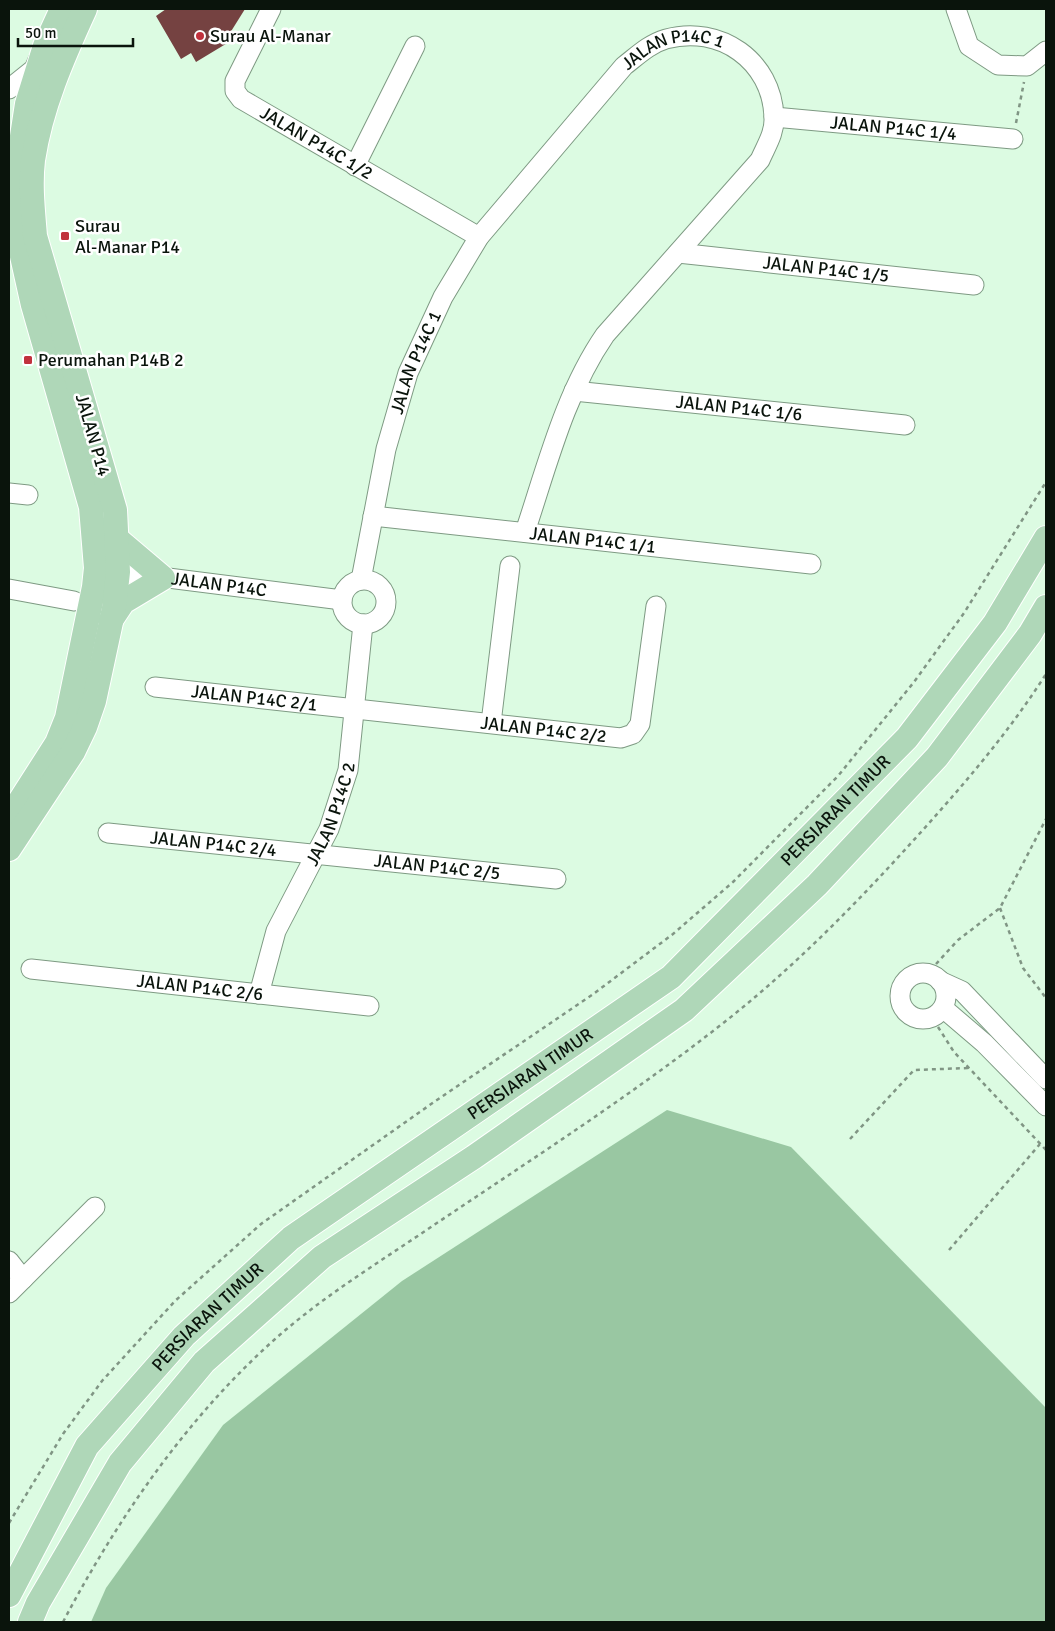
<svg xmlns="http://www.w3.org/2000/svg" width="1055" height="1631" viewBox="0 0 1055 1631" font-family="Signika,sans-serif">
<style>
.forest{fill:#99c7a2}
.building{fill:#754241}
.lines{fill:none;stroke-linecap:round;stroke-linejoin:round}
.minor-casing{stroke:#7e9a83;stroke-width:21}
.major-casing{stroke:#fff;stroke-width:26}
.path{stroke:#809584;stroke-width:2.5;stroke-dasharray:4 4;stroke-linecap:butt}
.minor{stroke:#fff;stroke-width:19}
.major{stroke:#afd7b8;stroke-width:24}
.poi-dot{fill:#c1313d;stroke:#fff;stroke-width:2}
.labels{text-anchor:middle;stroke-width:5;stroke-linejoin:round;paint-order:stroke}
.poi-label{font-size:18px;fill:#0a140c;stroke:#fff;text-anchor:start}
.street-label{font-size:18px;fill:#0a140c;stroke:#fff}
</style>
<rect width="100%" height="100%" fill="#dcfbe2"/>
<!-- forest -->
<path class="forest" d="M667,1110l124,37 255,261v214h-955l15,-34 117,-163 179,-144z"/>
<!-- building -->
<path class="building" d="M166,9h79l-15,24 4,6 -38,23 -5,-9 -10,6 -25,-43z"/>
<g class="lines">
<defs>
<g id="minor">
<path id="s1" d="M271,9l-36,72v10l6,8 238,138"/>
<path d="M956,9l13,37 29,19 29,1 19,-15"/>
<path d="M9,89l25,-20 5,-11"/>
<path id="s2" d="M774,117l239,22"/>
<path d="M355,166l60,-120"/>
<path id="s3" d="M678,253l296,32"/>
<path id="s4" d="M574,391l331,34"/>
<path d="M9,493l19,2"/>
<path id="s5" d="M373,516l438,48"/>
<path id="s6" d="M105,570l237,30"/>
<path id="s7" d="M361,580l25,-131 22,-76 35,-76 36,-60 145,-171c13,-10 25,-22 42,-27 54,-15 106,22 108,78 1,16 -8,29 -14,43l-155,175c-40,58 -58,131 -80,197"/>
<circle cx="364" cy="602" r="22"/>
<path d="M9,589l65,12"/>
<path id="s8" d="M155,687l466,51 12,-4 7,-10 16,-118"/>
<path d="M491,723l19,-157"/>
<path id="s9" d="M108,833l448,46"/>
<path id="s10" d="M31,969l338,37"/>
<circle cx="923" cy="996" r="23"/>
<path d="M940,981l22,10 84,88"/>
<path id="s11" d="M259,994l17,-63 53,-102 19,-59 15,-146"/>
<path d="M943,1008l41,35 62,63"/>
<path d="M9,1261l14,18"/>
<path d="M9,1293l86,-86"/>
</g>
<g id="major">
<path d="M111,620l12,-18 40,-24 -46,-39"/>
<path d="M9,818l48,-75 10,-25 27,-131 2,-19 -5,-61 -58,-202 -22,-98 16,-103 18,-58 17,-37"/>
<path d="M9,849l64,-97 12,-25 9,-26 20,-93 4,-36 -3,-62 -80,-274c-2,-25 -5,-51 -2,-76 8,-53 30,-103 52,-151"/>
<path id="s12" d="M9,1595l78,-149 97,-110 107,-98 380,-261 236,-239 88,-115 51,-85"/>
<path d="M30,1622l8,-19 82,-140 84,-101 118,-105 152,-100 210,-147 133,-125 120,-128 93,-123 16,-27"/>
</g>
</defs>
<!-- minor casing -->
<use href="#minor" class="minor-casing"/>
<!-- major casing -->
<use href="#major" class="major-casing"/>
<!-- path -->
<path class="path" d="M1016,123l8,-41
M1000,908l23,60 23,30
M936,964l22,-24 42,-32 46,-89
M938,1027l16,25 92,98
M850,1139l64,-69 55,-2
M949,1250l91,-106
M9,1523l54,-89 39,-53 73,-80 86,-77 173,-122 158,-107 81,-61 60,-52 105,-106 76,-94 50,-69 82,-131
M63,1622c55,-104 123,-203 211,-282 48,-43 104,-77 157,-113 98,-66 198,-130 291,-203 69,-54 131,-117 190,-182 48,-53 95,-107 134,-168"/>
<!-- minor -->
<use href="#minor" class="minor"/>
<!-- major -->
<use href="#major" class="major"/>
</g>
<!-- markers -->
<g class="poi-dot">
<circle cx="200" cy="36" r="5"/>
<rect x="60" y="231" width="10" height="10" rx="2.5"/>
<rect x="23" y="355" width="10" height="10" rx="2.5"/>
</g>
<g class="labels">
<!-- poi labels -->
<g class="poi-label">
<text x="210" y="42">Surau Al-Manar</text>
<text x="75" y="232">Surau<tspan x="75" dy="21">Al-Manar P14</tspan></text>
<text x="38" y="366">Perumahan P14B 2</text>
</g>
<!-- street labels -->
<g class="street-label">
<text dy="6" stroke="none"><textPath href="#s7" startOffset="645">JALAN P14C 1</textPath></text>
<text dy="6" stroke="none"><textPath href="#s2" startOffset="120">JALAN P14C 1/4</textPath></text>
<text dy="6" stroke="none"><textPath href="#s1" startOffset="188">JALAN P14C 1/2</textPath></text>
<text dy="6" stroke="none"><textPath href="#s3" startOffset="149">JALAN P14C 1/5</textPath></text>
<text dy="6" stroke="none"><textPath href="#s7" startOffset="225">JALAN P14C 1</textPath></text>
<text dy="6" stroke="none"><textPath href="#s4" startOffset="166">JALAN P14C 1/6</textPath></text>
<text transform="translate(93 435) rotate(74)" y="6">JALAN P14</text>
<text dy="6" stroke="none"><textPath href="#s5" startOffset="221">JALAN P14C 1/1</textPath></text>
<text dy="6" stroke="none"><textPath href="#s6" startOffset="115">JALAN P14C</textPath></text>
<text dy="6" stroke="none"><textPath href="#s8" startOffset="100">JALAN P14C 2/1</textPath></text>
<text dy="6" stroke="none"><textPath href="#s8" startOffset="391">JALAN P14C 2/2</textPath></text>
<text dy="6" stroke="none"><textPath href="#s12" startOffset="1155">PERSIARAN TIMUR</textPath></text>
<text dy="6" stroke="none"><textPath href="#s11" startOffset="195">JALAN P14C 2</textPath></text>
<text dy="6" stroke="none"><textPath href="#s9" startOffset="106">JALAN P14C 2/4</textPath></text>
<text dy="6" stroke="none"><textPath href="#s9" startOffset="331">JALAN P14C 2/5</textPath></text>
<text dy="6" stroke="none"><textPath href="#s10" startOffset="170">JALAN P14C 2/6</textPath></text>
<text dy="6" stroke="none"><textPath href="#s12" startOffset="750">PERSIARAN TIMUR</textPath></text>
<text dy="6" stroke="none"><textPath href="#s12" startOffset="345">PERSIARAN TIMUR</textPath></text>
</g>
</g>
<!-- border -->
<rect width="1055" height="1631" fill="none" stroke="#0a140c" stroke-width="20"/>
<!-- scale -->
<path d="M18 38v8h115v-8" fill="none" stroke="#0a140c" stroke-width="2.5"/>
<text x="25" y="38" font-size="15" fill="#0a140c" stroke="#ffffff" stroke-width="4" paint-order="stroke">50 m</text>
</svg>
